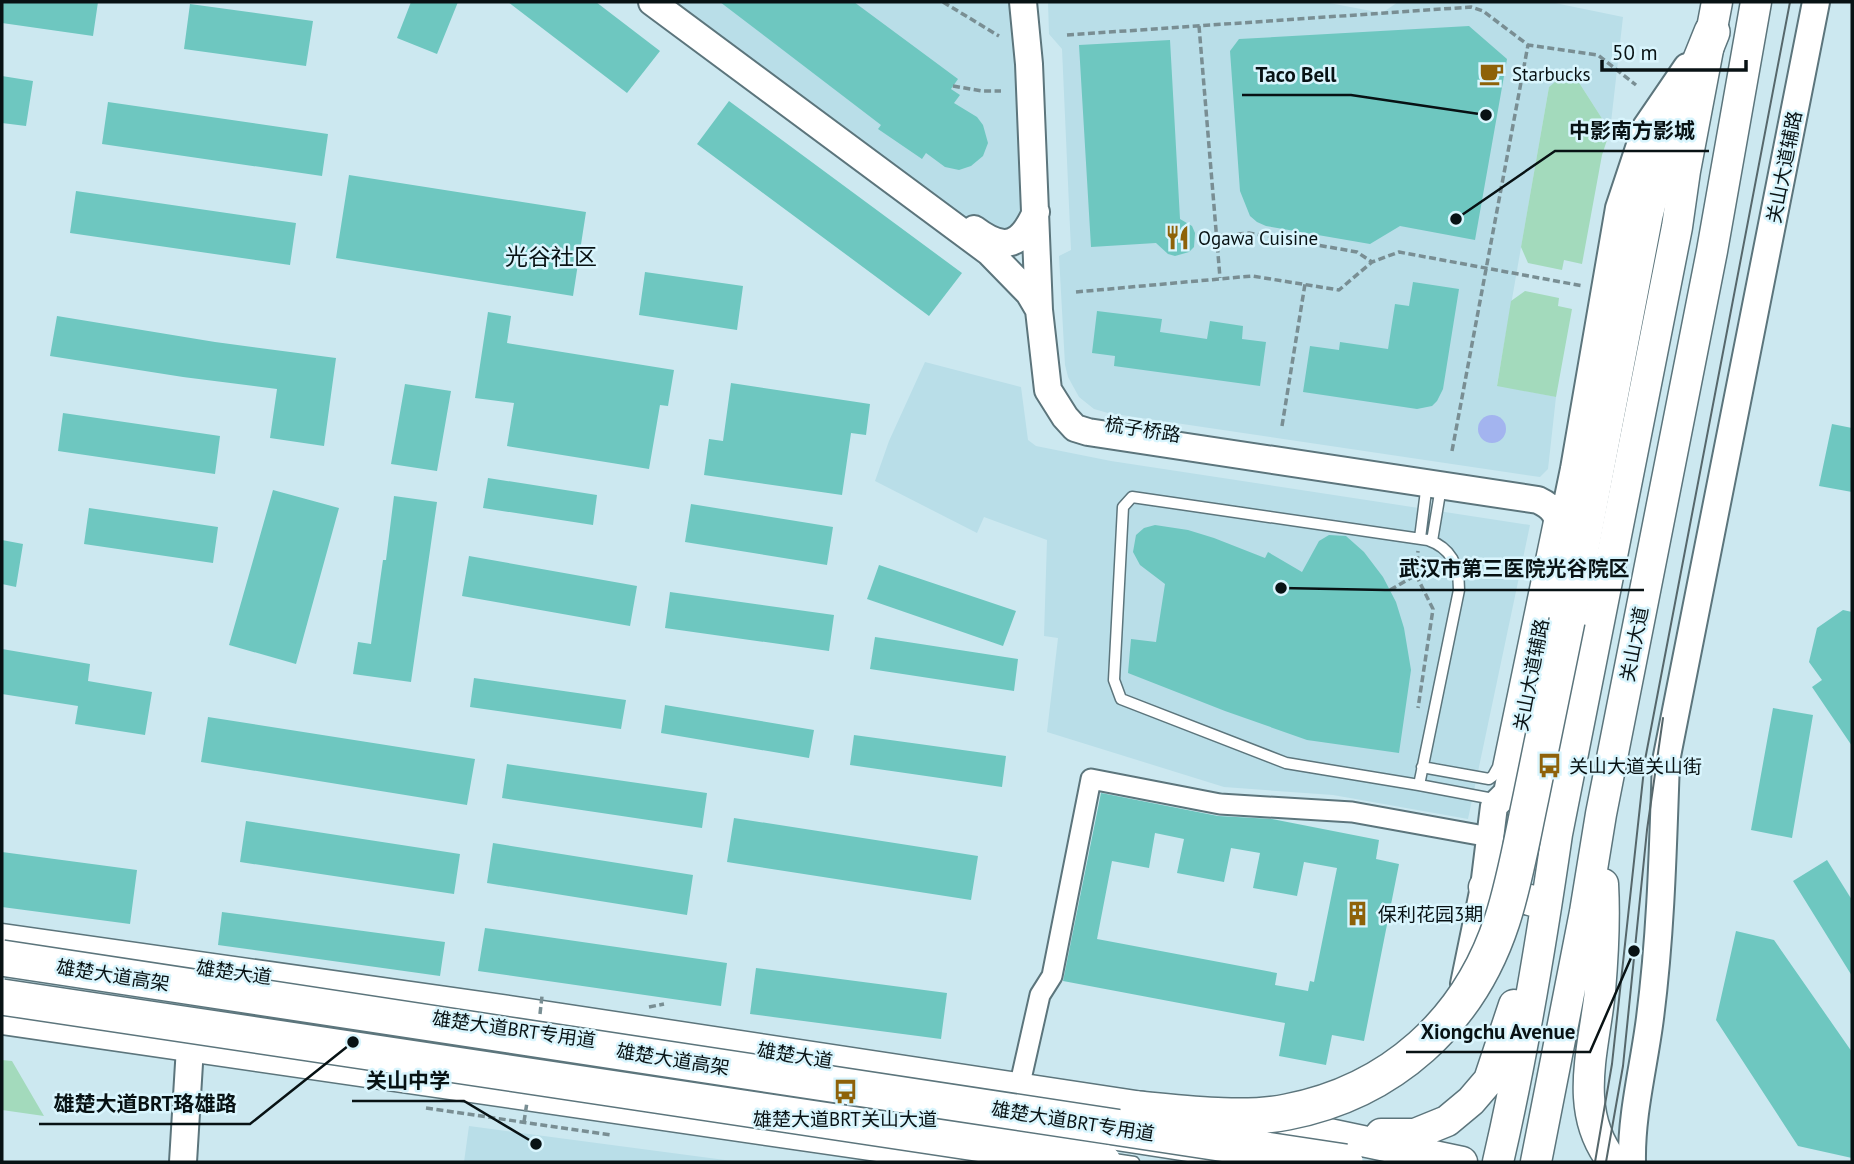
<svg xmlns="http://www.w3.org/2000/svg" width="1854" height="1164" viewBox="0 0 1854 1164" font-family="'PT Sans','Noto Sans SC',sans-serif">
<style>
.built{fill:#b9dee8}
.green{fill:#a3dabc}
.water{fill:#a3b4ef}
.building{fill:#6ec7c0;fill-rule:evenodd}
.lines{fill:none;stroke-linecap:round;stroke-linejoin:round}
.lane-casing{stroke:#5c757c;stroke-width:13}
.street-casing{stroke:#5c757c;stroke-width:23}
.secondary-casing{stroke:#5c757c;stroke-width:30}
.primary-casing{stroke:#5c757c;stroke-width:33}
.highway-casing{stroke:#5c757c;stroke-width:38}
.path{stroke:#798e93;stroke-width:3.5;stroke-dasharray:7 3.5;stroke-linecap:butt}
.lane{stroke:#fff;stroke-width:10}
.street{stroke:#fff;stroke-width:19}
.secondary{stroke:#fff;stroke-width:26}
.primary{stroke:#fff;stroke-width:30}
.highway{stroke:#fff;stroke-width:35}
.tram{stroke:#56676b;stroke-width:2}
.highway-bridge-casing{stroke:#5c757c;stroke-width:38;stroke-linecap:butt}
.path-bridge{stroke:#798e93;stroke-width:3.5;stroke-dasharray:7 3.5;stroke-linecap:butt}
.highway-bridge{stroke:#fff;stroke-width:35}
.labels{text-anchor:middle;stroke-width:5;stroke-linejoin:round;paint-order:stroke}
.poi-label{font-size:19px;fill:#081214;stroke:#d9f5fd;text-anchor:start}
.street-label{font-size:19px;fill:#081214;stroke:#d9f5fd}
.quarter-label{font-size:23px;fill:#081214;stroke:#d9f5fd}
.leader{fill:none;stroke:#081214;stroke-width:2.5}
.callout-dot{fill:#081214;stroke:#d9f5fd;stroke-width:2.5}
.callout-label{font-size:21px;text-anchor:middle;font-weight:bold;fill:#081214;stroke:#d9f5fd;stroke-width:5;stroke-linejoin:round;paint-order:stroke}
</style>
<rect width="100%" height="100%" fill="#cce8f0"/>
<!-- built -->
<path class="built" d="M677,2h338l9,204 -6,24 -32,3z
M1048,2h276l58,11 16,-11h152l73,15 -13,114 -32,-50 -29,6 -52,298 59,12 -8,72 -8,8 -432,-64 -14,-4 -15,-12 -11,-20 -3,-12 -6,-109 12,-6 -9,-201 -13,-15z
M925,362l96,25 7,53 8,6 75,15 419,64 -62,294 -135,-24 -109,-8 -177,-55 11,-94 -14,-2 3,-96 -63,-23 -7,16 -102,-52 14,-40z
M469,1126l271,36h-276z"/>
<!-- green -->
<path class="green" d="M1560,78l18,3 32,50 -8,24 -20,109 -18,-4 -2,10 -34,-7 -7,-16 28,-160z
M1525,291l34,7 -1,8 14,3 -16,88 -59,-11 14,-85z
M2,1060l10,1 32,55 -42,-6z"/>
<!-- water -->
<path class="water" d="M1478 429a14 14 0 1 1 28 0a14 14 0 1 1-28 0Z"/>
<!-- building -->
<path class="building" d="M2,2h96l-5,34 -91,-13z
M411,2h47l-21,52 -40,-16z
M508,2h88l64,49 -33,42z
M720,2h134l104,77 -7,10 9,6 -6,8 23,14 6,8 5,18 -5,13 -12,10 -12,4 -14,-3 -19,-14 -4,6 -44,-30 3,-4z
M190,4l123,17 -7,45 -122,-17z
M1469,26l38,33 -32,181 -75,-14 -30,18 -104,-18 -9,-4 -7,-6 -10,-25 -10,-140 9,-12z
M1170,40l10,179 12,7 3,7 -1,14 -5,5 -14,4 -7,-2 -12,-11 -65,4 -12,-202z
M2,76l31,5 -7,45 -24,-3z
M729,101l233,172 -33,43 -232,-172z
M108,102l220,32 -6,42 -220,-32z
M349,175l237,37 -13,84 -237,-38z
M76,191l220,32 -6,42 -220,-32z
M645,272l98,14 -6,44 -98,-15z
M1413,282l46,7 -16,100 -6,12 -5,5 -15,3 -114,-17 7,-46 29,4 1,-8 48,7 7,-45 14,2z
M1097,311l65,8 -2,13 47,7 3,-18 33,5 -1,13 24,3 -6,44 -146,-20 1,-10 -23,-3z
M488,312l23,4 -4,27 167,27 -6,36 -8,-1 -11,64 -142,-23 7,-43 -39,-5z
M57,316l158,26 121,16 -12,88 -54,-8 7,-49 -94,-12 -133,-21z
M731,383l139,21 -4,31 -15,-2 -9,62 -138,-20 5,-36 14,2z
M405,384l46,7 -14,80 -46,-7z
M63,413l157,23 -5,38 -157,-23z
M1832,424l20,4v64l-33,-6z
M488,478l109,17 -4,30 -110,-17z
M273,490l66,18 -43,156 -67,-19z
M394,496l43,6 -26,180 -58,-8 5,-32 13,2 12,-84h3z
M691,504l142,23 -6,38 -142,-23z
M89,508l129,19 -5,36 -129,-19z
M1155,525l33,5 26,8 51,20 3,-6 34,20 17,-31 10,-6 17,1 18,16 19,25 13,25 8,26 7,42 -12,83 -92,-13 -82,-29 -97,-38 3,-34 25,3 9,-58 -25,-19 -7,-13 3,-17 8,-7z
M2,540l21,4 -7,43 -14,-3z
M469,556l168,30 -7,40 -168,-30z
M879,565l137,46 -13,35 -136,-47z
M670,592l164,23 -5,36 -164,-23z
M1843,610l9,2v134l-40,-59 10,-7 -13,-18 8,-34z
M875,637l143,22 -4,32 -144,-22z
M2,649l88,15 -2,17 64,11 -7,43 -70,-11 3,-18 -76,-12z
M474,678l152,22 -5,29 -151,-22z
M665,705l149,25 -5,28 -148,-25z
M1773,708l40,7 -21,123 -41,-8z
M208,717l267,42 -8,46 -266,-43z
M854,735l152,21 -4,31 -152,-22z
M507,764l200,29 -5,35 -200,-30z
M1101,793l117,23 54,3 107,21 -3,19 23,5 -35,177 -32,-6 -6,30 -47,-9 6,-33 -222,-42zM1155,833l29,6 -7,34 47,9 7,-34 29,5 -7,35 44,8 7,-34 33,6 -23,114 -4,-1 -2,10 -33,-6 2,-12 -180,-34 15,-78 37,7z
M734,818l244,38 -7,44 -244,-38z
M246,821l214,33 -6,40 -214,-32z
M493,843l200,32 -6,40 -200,-32z
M2,852l135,18 -7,54 -128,-17z
M1827,860l25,40v76l-59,-95z
M222,912l223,30 -5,34 -222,-31z
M485,928l242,35 -6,43 -243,-35z
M1736,931l38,9 78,112v106l-54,-12 -82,-126z
M756,968l191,25 -6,46 -191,-25z"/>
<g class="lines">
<defs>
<path id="lane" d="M1132,497l296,43c23,8 31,25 31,50l-40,195 -133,-22 -165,-64 -7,-19 9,-173z
M1420,538l7,-55
M1432,541l9,-54
M1422,767l67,12 4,-3 5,-9 51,-246
M1419,785l69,13 5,8
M825,1100l402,62
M1107,1158l27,4"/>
<path id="street" d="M1019,1088l21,-93 12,-19 39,-197 129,25 132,8 138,25"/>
<path id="secondary" d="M652,2l337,250 40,41 10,17
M1023,2l6,62 10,246 9,80 17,27 10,11 13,4 450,68c17,8 20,15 22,34
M974,229c32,24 47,16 62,-17
M1464,984l20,-97 10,-81 13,-13 67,-324 45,-261 27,-81 41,-60
M183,1162l7,-115
M1632,1162c-1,-48 12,-96 18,-144 11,-85 13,-172 16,-257l150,-759"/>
<path id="primary" d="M1603,884c2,36 0,72 -3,107 -6,59 -28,120 13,171
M1484,887l49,14
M2,939l507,72 653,99
M2,1019l986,143
M1252,1123l77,11 133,28
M1381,1134h34l32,-13 24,-20 18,-21 25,-75
M1498,1162c25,-108 43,-218 59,-328l120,-607 8,-56 32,-169
M1536,1162l49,-250 16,-98 111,-563 44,-249"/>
<path id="highway" d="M1567,621l78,-406 12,-47 55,-136"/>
</defs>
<!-- lane casing -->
<use href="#lane" class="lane-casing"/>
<!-- street casing -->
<use href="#street" class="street-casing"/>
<!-- secondary casing -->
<use href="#secondary" class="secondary-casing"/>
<!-- primary casing -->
<use href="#primary" class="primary-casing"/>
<!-- highway casing -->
<use href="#highway" class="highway-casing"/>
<!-- path -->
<path class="path" d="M943,2l56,34
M1199,26l21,252
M1067,35l404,-28 12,4 45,34 70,10 38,30
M953,86l29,5h19
M1216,236l33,-3 108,19 15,10
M1076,292l176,-16 87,14 33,-28 27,-10 184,34
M1282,426l23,-142
M1452,451l76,-406
M1416,575l17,34 -15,99
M1390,590l26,-15 2,-24
M649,1007l15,-3
M426,1108l185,27"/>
<!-- lane -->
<use href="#lane" class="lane"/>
<!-- street -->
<use href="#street" class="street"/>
<!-- secondary -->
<use href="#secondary" class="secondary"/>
<!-- primary -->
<use href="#primary" class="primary"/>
<!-- highway -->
<use href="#highway" class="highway"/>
<!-- tram -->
<path class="tram" d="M1595,1162l17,-98 33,-304 145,-758
M1606,1162l17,-96 24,-236 16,-112"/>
<defs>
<path id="highway-bridge" d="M2,958l1343,204
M2,997l1101,165
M1138,1109c44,4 106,12 149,3 104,-20 182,-90 215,-191 13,-40 20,-82 29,-124 12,-59 24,-118 36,-176"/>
</defs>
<!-- highway-bridge casing -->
<use href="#highway-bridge" class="highway-bridge-casing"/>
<!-- path-bridge -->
<path class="path-bridge" d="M540,1014l2,-18
M524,1122l3,-20"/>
<!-- highway-bridge -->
<use href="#highway-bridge" class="highway-bridge"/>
</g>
<!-- icons -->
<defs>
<symbol id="cafe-bare" viewBox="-9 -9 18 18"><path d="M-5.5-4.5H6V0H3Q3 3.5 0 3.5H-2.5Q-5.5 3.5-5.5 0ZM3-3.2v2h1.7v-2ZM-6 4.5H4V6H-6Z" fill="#8e6209" stroke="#d9f5fd" stroke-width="2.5" paint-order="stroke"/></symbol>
<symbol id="restaurant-bare" viewBox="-9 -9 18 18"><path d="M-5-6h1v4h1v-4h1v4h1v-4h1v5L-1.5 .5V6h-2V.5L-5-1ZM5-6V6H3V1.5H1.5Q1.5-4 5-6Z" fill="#8e6209" stroke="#d9f5fd" stroke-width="2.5" paint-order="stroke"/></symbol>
<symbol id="bus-bare" viewBox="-9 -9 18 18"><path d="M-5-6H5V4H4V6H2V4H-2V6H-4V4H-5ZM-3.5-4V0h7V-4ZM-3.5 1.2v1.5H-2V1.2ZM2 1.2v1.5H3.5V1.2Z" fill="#8e6209" stroke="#d9f5fd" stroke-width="2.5" paint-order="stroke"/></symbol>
<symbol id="building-bare" viewBox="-9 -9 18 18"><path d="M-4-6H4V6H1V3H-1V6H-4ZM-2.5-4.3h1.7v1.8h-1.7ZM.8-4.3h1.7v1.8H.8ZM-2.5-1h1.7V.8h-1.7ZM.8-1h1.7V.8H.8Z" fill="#8e6209" stroke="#d9f5fd" stroke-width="2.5" paint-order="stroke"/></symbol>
</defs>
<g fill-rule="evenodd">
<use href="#cafe-bare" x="1474" y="56" width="35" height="35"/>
<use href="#restaurant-bare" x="1160" y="220" width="35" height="35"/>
<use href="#bus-bare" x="1532" y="748" width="35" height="35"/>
<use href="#building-bare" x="1340" y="896" width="35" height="35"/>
<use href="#bus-bare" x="828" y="1074" width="35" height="35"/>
</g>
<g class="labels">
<!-- poi labels -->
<g class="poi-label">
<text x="1512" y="81">Starbucks</text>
<text x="1198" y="245">Ogawa Cuisine</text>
<text x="1569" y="773">关山大道关山街</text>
<text x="1378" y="921">保利花园3期</text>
<text x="845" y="1126" text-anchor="middle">雄楚大道BRT关山大道</text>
</g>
<!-- street labels -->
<g class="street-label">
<text transform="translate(1784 167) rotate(-79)" y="7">关山大道辅路</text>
<text transform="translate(1143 429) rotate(9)" y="7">梳子桥路</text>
<text transform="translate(1634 644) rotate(-79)" y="7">关山大道</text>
<text transform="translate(1531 675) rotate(-79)" y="7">关山大道辅路</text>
<text transform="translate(234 972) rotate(8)" y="7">雄楚大道</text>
<text transform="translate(113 975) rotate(9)" y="7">雄楚大道高架</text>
<text transform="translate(514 1029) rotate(8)" y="7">雄楚大道BRT专用道</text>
<text transform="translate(795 1055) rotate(9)" y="7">雄楚大道</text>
<text transform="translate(673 1059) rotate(9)" y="7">雄楚大道高架</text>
<text transform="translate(1073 1121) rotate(9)" y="7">雄楚大道BRT专用道</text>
</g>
<!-- quarter labels -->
<g class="quarter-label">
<text x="551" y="265">光谷社区</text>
</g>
</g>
<!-- callouts -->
<path class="leader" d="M1486 115L1351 95H1242M1456 219L1555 151H1709M1281 588L1385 590H1644M1634 951L1590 1052H1406M536 1144L464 1101H352M353 1042L250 1124H39"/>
<g class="callout-dot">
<circle cx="1486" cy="115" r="7"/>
<circle cx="1456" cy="219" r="7"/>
<circle cx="1281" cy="588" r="7"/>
<circle cx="1634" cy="951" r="7"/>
<circle cx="536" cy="1144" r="7"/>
<circle cx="353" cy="1042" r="7"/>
</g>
<g class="callout-label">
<text x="1296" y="82">Taco Bell</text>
<text x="1632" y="138">中影南方影城</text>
<text x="1514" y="576">武汉市第三医院光谷院区</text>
<text x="1498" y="1039">Xiongchu Avenue</text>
<text x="408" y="1088">关山中学</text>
<text x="145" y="1111">雄楚大道BRT珞雄路</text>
</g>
<!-- border -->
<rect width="1854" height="1164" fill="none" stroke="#081214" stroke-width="7"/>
<!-- scale -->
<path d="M1602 60v10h144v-10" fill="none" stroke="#081214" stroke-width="3.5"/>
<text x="1612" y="60" font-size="21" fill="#081214" stroke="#d9f5fd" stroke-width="5" paint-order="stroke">50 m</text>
</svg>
